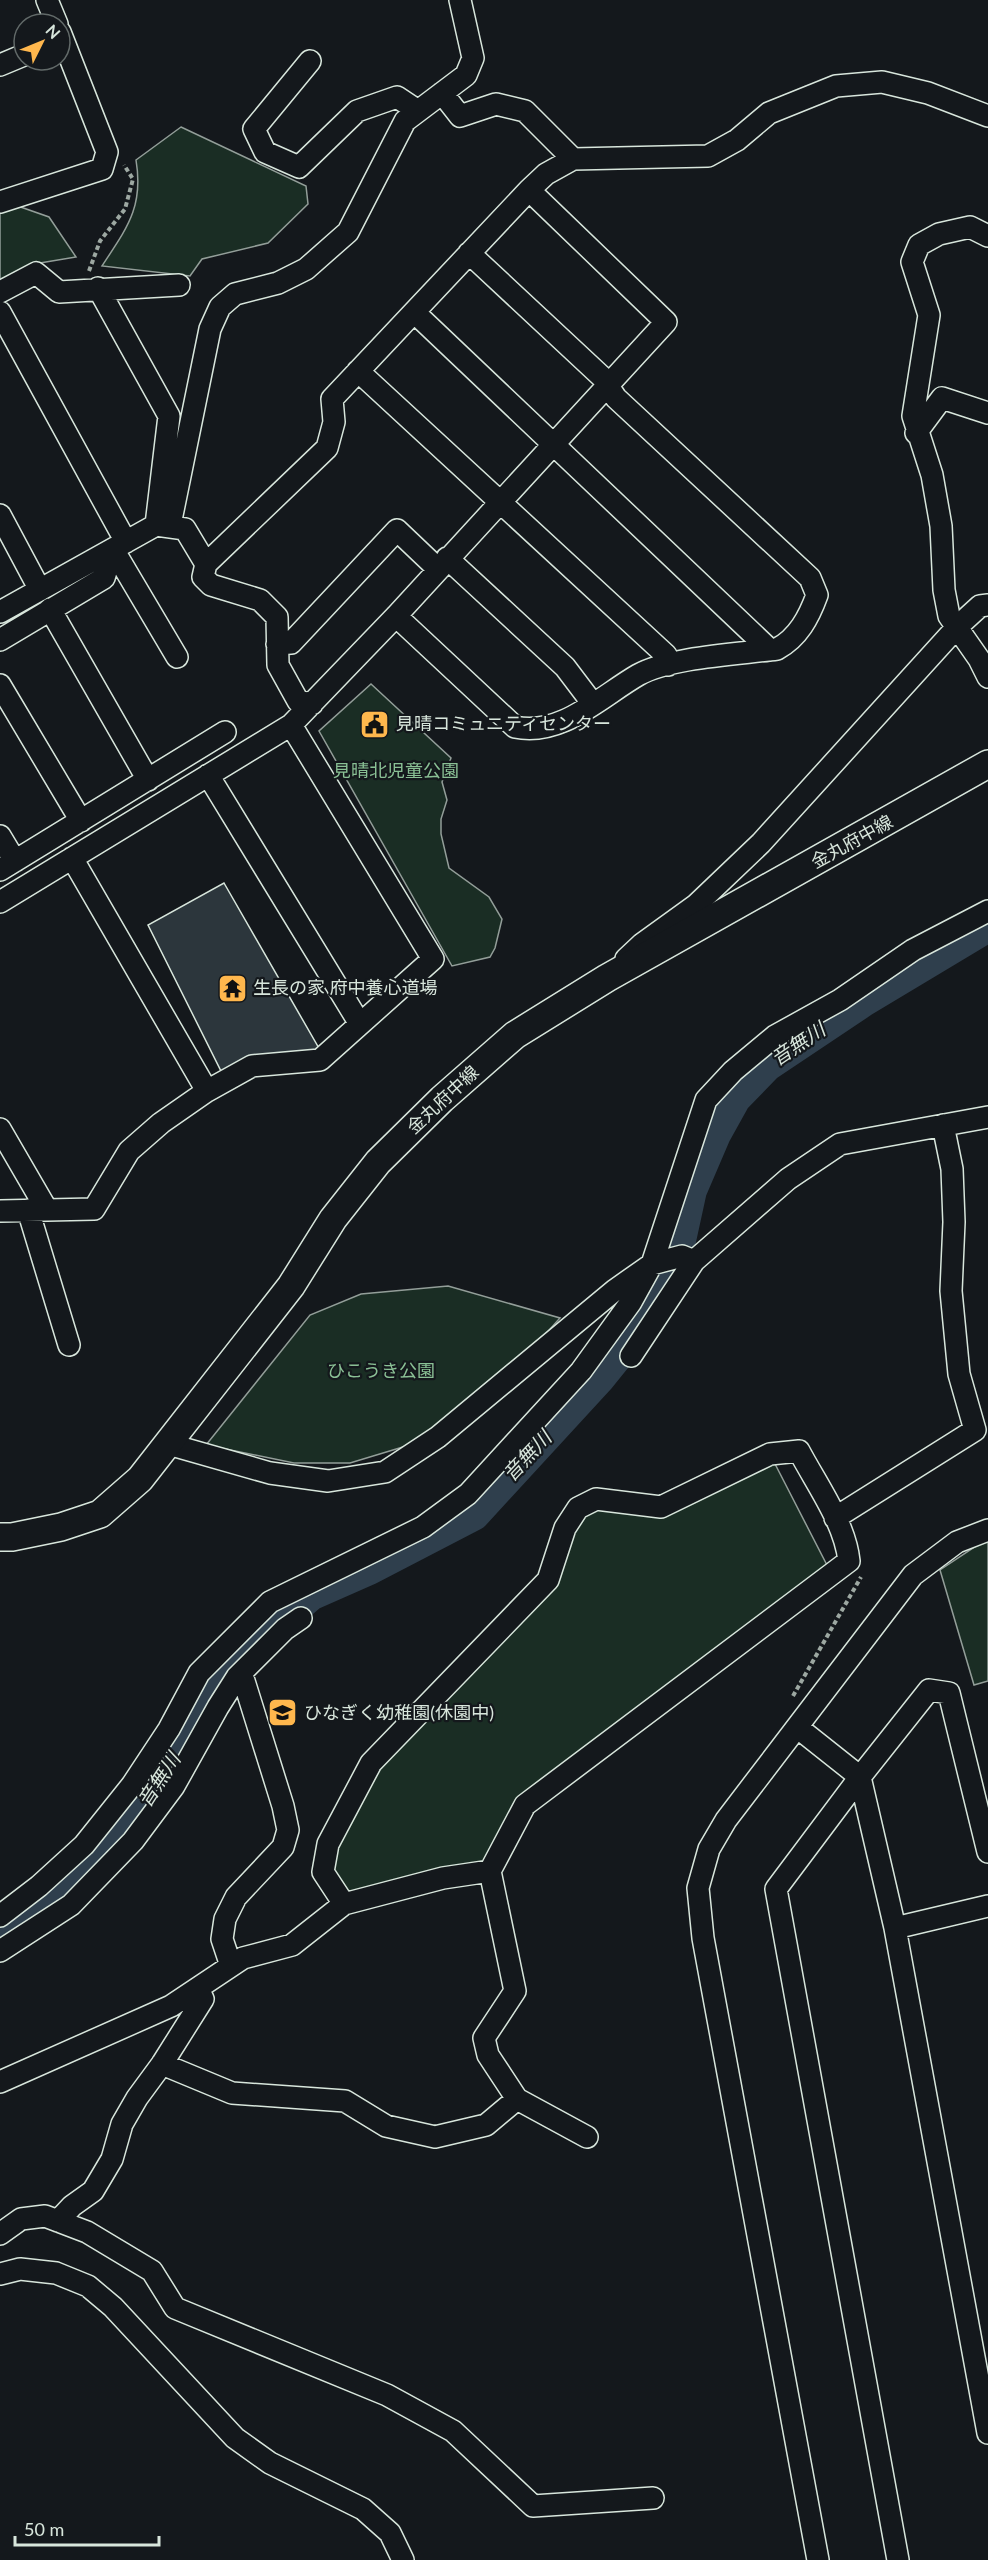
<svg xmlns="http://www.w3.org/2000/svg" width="988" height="2560" viewBox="0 0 988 2560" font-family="Lato,'Noto Sans JP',sans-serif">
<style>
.green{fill:#1a2d24;stroke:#939e99;stroke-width:1.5}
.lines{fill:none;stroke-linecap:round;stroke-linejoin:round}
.river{stroke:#2f3f4d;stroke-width:34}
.building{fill:#2c363c;stroke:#d8e6dc;stroke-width:1.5}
.minor-casing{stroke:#d8e6dc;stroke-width:24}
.major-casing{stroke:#d8e6dc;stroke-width:30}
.path{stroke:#9da8a2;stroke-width:4;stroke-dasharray:4.5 3;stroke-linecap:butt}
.minor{stroke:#14181c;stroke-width:21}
.major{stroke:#14181c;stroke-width:27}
.labels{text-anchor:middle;stroke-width:4.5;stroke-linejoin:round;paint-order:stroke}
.poi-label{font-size:18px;fill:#d8e6dc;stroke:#14181c;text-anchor:start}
.park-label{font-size:18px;fill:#8ac095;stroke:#14181c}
.street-label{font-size:18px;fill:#d8e6dc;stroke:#14181c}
.water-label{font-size:20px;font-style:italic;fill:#d8e6dc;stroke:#14181c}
</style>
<rect width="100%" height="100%" fill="#14181c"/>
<!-- green -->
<path class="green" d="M181,127l125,59 2,18 -40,39 -66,16 -12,17 -88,-10c24,-37 42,-58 34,-106z
M12,204l37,13 27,40 -42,7 -34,18v-74z
M371,684l80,74 -9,24 5,18 -6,19v15l8,34 40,29 13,22 -7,29 -5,9 -38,9 -133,-235z
M448,1286l112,32 -36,40 -108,85 -66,20h-56l-88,-18 104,-130 51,-21z
M773,1460l57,111 -311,230 -35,66 -138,31 -18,-35 46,-98 184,-188 18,-59 21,-13 64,6z
M988,1538v143l-14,4 -34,-115z"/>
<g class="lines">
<!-- river -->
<path class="river" d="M0,1934l56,-36 58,-54 57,-74 28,-65 39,-49 72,-62 59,-26 104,-54 125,-136 21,-26 27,-43 32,-64 12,-55 24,-56 20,-36 32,-33 97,-65 125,-75"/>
</g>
<!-- building -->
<path class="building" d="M224,883l96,167 -96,27 -76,-152z"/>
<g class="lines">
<defs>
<path id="minor" d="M47,0l10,24
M310,61l-56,68 11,23 34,15 58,-56 40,-14 21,14
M0,65l24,-10
M442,93l18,23 36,-12 29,7 48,48 135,-3 29,-16 32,-27 67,-27 46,-4 46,11 60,23
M0,202l102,-33 5,-17 -47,-120
M988,236l-18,-9 -31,7 -20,11 -7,17 17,53 -16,101 19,59 9,51 3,64 5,26 30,43 9,18
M98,288l71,128 -13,109
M0,292l36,-19 23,19 120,-7
M0,312l126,230
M414,312l356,338
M358,371l308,284 2,10
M916,433l26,-35 46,15
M0,515l40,75
M170,525l40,-196 10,-22 15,-13 43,-11 28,-14 42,-37 57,-111 61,-46 7,-17 -13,-58
M113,549l64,108
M447,558l118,109 28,37
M50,609l98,171
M0,612l156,-87 29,4 21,35
M396,616l119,111c46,10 85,-30 123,-52 32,-18 102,-21 139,-26 21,-11 32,-32 40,-54l-7,-17 -194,-180 -14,-21 -133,-124
M0,640l104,-62 9,-29
M277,644l14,-1 106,-113 41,39
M0,685l81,136
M312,704l-14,-3 -20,-36 -1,-48 -17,-17 -49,-15 -8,-8 3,-13 121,-116 7,-26 -2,-23 197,-209 17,-16 27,-15
M208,775l152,249
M0,836l15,25
M72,858l135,233
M0,870l225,-138
M0,902l291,-177 105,-109 270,-294 -137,-132
M626,959l16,-15 54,-39 65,-62 197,-217 22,-20 8,-1
M0,1129l47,81
M28,1210l41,135
M0,1211l94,-2 35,-58 32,-28 46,-32 45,-25 68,-6 113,-101 -142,-234
M631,1356l63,-95 94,-82 52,-35 148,-27
M168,1444l102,29 58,8 57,-9 53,-35 177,-147 37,-26 30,-8 12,5
M835,1518l140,-88 -16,-56 -8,-83 3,-69 -2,-53 -9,-44
M797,1727l63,50 35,151 93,505
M344,1904l-21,-32 5,-28 43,-81 177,-183 17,-52 13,-20 18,-9 65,8 109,-53 29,-3c18,34 46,72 50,110l-324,244 -35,66 25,120 -31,47 4,17 29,44 70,38
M0,1916l39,-30 45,-41 48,-60 37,-56 30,-56 71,-71 153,-75 45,-33 113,-123 50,-69 21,-38 54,-164 27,-29 42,-35 65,-36 73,-50 75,-39
M895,1928l93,-22
M0,1951l71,-46 62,-64 41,-55 44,-79 19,-30 48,-48 16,-11
M231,1966l-9,-27 3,-20 11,-22 47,-50 5,-17 -5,-24 -39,-125 -7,-4
M162,2064l70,29 113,8 41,25 49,11 51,-12 31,-26
M0,2082l171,-76 72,-48 49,-13 52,-41 99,-26 47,-7
M58,2221l14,-15 21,-15 19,-32 10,-35 15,-26 25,-34 41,-65 -5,-11
M0,2234l21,-15 24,-3 42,16 65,39 23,37 212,87 66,36 80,75 120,-8
M0,2274l20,-5 36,4 32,13 25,21 122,131 35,25 93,46 27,24 13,27
M818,2560l-115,-622 -5,-50 11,-39 17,-29 187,-245 44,-33 31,-12
M898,2560l-122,-671 84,-112 69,-87 20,3 39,159"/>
<path id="major" d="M0,1537h12l49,-10 39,-13 40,-35 151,-193 42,-67 45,-57 64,-63 73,-64 92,-57 381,-214"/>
</defs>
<!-- minor casing -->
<use href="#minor" class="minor-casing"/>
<!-- major casing -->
<use href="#major" class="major-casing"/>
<!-- path -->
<path class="path" d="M89,271l11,-30 25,-32 8,-30 -9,-14
M793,1696l68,-119"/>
<!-- minor -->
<use href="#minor" class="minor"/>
<!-- major -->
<use href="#major" class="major"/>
</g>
<!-- icons -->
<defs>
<symbol id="civic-square" viewBox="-11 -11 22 22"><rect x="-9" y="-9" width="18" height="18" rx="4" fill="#ffb74d" stroke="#14181c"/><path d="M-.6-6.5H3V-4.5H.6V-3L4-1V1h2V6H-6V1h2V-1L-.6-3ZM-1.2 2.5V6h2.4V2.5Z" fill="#111"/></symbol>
<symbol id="temple-square" viewBox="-11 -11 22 22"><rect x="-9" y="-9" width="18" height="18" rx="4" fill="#ffb74d" stroke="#14181c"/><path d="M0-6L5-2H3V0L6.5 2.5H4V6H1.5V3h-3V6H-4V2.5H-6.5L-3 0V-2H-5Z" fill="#111"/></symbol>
<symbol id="school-square" viewBox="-11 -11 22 22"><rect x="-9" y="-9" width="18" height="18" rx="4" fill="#ffb74d" stroke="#14181c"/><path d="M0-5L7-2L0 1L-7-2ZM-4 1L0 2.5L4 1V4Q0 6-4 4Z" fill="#111"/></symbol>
</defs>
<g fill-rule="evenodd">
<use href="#civic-square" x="358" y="708" width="33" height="33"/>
<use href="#temple-square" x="216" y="972" width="33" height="33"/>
<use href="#school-square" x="266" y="1696" width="33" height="33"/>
</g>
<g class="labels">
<!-- poi labels -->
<g class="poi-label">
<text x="396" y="730">見晴コミュニティセンター</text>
<text x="253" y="994">生長の家 府中養心道場</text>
<text x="304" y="1719">ひなぎく幼稚園(休園中)</text>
</g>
<!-- park labels -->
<g class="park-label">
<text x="396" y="777">見晴北児童公園</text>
<text x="381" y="1377">ひこうき公園</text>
</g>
<!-- street labels -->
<g class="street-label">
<text transform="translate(852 842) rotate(-29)" y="6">金丸府中線</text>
<text transform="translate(443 1100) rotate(-43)" y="6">金丸府中線</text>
</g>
<!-- water labels -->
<g class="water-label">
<text transform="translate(798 1044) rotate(-34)" y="7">音無川</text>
<text transform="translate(527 1456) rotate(-47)" y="7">音無川</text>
<text transform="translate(159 1780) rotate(-57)" y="7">音無川</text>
</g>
</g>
<!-- north arrow -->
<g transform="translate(42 42) rotate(47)"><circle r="28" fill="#14181c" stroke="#626a69" stroke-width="1.5"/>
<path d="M0-4.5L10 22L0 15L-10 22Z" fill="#ffb74d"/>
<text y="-9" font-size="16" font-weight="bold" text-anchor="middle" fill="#d8e6dc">N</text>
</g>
<!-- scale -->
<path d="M15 2536v9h144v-9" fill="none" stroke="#d8e6dc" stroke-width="3"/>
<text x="24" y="2536" font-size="18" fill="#d8e6dc" stroke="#14181c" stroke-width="4.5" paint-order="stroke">50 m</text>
</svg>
